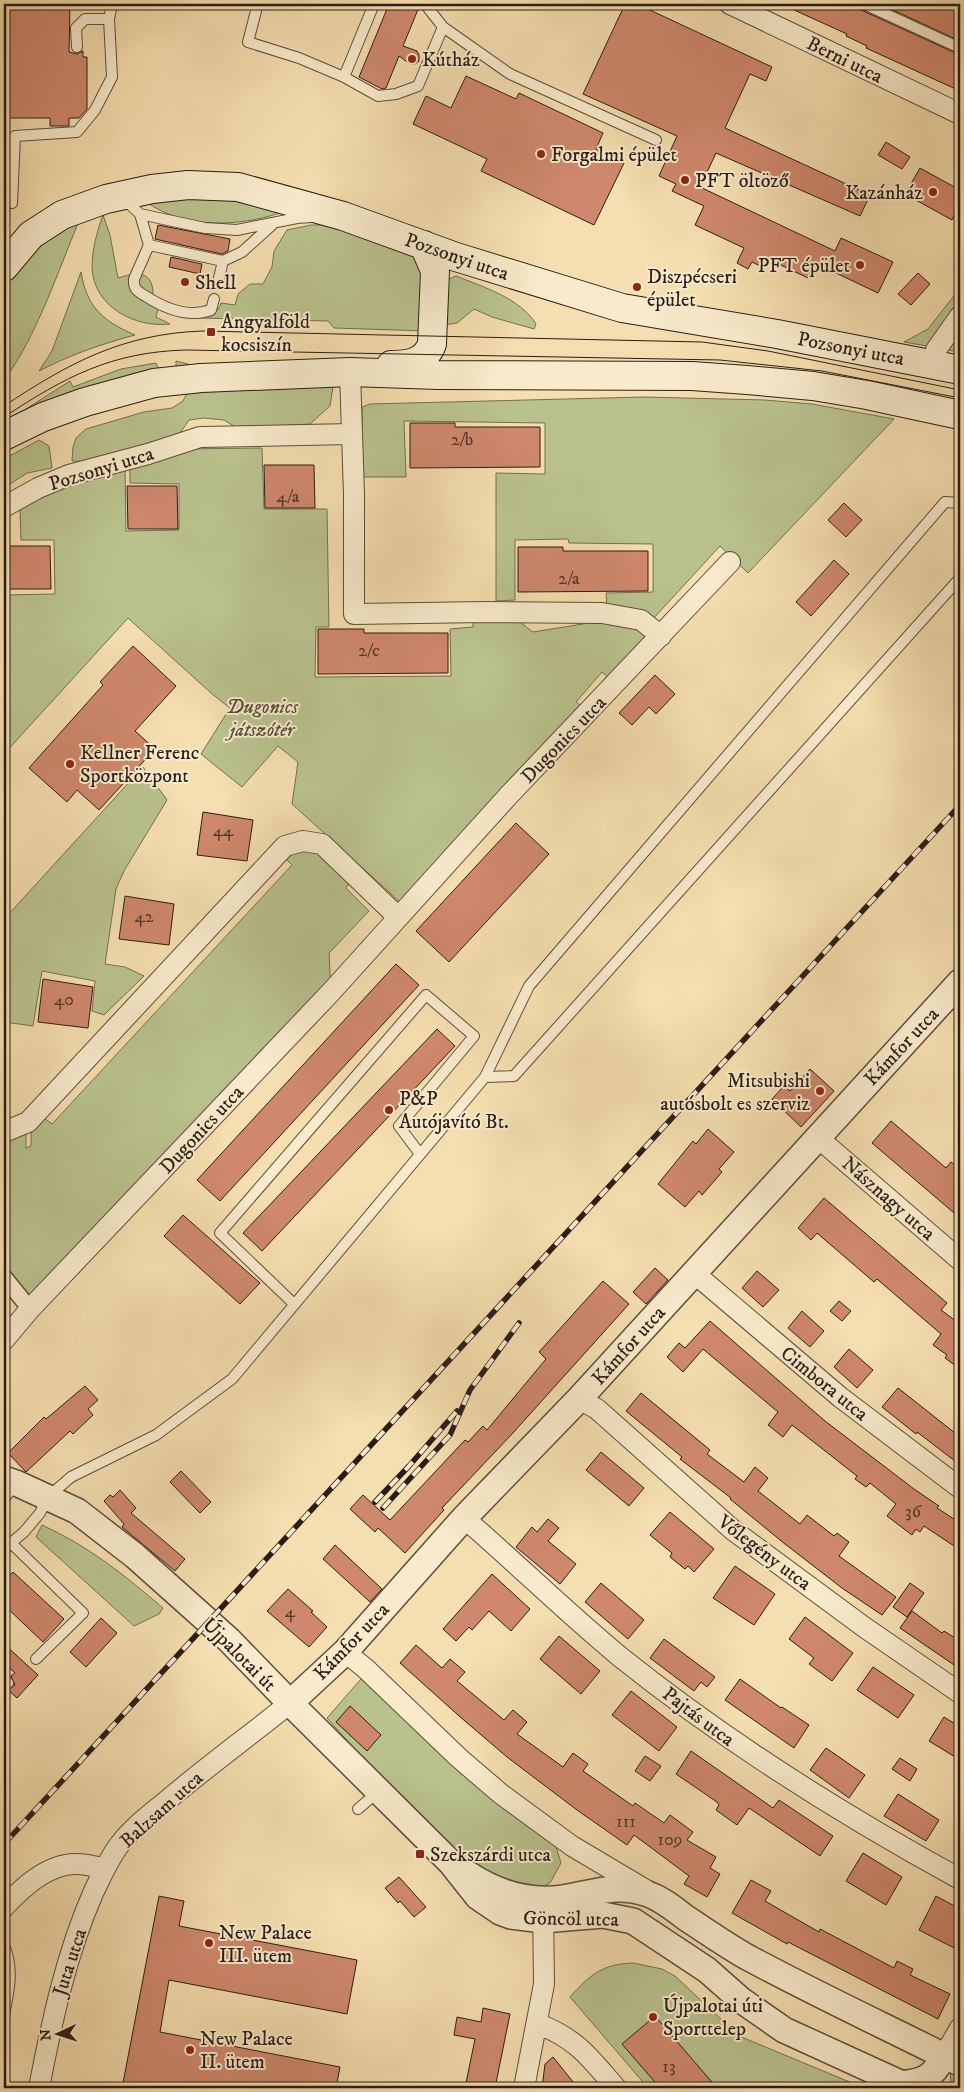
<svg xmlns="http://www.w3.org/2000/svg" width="964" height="2092" viewBox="0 0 964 2092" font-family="'IM FELL DW Pica',serif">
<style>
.green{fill:#b9c28d;stroke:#727052}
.building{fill:#cf886c;stroke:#2a1d18}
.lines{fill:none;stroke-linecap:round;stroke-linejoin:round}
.service-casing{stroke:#5d4d3e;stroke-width:12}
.pedestrian-casing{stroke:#5d4d3e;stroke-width:18}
.minor-casing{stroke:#5d4d3e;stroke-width:22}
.tertiary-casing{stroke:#5d4d3e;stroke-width:28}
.secondary-casing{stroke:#2a1d18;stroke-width:30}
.service{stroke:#f8eacb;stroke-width:10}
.pedestrian{stroke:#f8eacb;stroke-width:15}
.minor{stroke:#f8eacb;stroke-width:20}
.tertiary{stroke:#f8eacb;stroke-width:25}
.secondary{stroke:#f8eacb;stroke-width:28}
.tram{stroke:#2a1d18;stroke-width:1}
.rail-casing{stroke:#2a1d18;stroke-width:5.5}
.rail{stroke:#f8eacb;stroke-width:4;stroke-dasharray:11;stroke-linecap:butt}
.poi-dot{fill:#8f2418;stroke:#f8eacb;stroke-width:2}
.labels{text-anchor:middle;stroke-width:4;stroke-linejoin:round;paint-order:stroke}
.number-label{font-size:18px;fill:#53382d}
.poi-label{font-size:20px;fill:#2a1d18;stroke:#f8eacb;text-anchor:start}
.street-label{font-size:20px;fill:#2a1d18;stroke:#f8eacb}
.park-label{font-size:20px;font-style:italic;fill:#554f3b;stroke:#f8eacb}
</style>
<rect width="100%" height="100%" fill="#f5deaf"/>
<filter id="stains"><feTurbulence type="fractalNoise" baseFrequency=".004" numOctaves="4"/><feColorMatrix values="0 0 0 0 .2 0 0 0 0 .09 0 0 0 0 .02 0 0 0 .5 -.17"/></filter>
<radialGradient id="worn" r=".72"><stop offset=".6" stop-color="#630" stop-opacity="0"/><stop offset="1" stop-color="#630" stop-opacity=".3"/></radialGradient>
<!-- green -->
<path class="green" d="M219,196l61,14v3c-43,14 -95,16 -134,-11l1,-2z
M103,215l7,20 8,43c28,-9 37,-3 35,27l5,4 -2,8 14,7c-35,4 -76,-17 -78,-56 0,-19 5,-36 11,-53z
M79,221c-21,50 -43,117 -75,159v-99l29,-35z
M311,225h24l76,25 13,19 2,62 -92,-3 -6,-7 -127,-3c11,-3 17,-5 20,-15l14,2 3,-11 12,-10h13l9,-17 2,-16 13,-21z
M81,272c6,36 22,49 54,63 -34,9 -65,20 -96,36l13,-20z
M456,276c27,11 64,22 80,48l-2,5 -42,-12 -18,-8 -17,14 -13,2 -6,-41z
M960,288v64l-56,-10 24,-13z
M176,361l12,3 4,7 -188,52 66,-42 3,6 48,-18 35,-6 2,5 18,-1z
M329,380l4,7 -3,19 -20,18 -73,4 -13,-8 -20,-2 -15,2 -9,13v16l82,-1 2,61h63l2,118h-13l-1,50 136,-1 -1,-47 23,-2v-7l43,-1 17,13 68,-11 33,1 16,16 -38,43 -10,-9 -26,30 10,8 -185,193 -109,-99 6,-42 -20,-16 -36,41 -41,-33 29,-46 -19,-15 -83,-75 -124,136v-159l51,-1 -1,-54h-33l-1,-31 45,-25 60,-19 1,66 53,-1v-46l-49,-1v-31l-39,9h-19l1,-14 3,-9 10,-9 58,-17 28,-4 11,-7 6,-12z
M644,397l121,3 47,4 82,15 -146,154 -28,-27 -68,74 -45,-13 -1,-14 47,-1v-48l-84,-1 -1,-4 -53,1v60l-19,1v-128l49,1v-51l-141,-2 2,56h-44v-70l8,-3z
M39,440l10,6 3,22 -25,5 -23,15v-29z
M143,767l24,33 -43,71 -8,18 -11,75 20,3 19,9 -40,39 -12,-4 3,-30 -53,-10 -9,55 -29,-4v-108l3,2z
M299,850l17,1 34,30 -4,7 23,23 -40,42 2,39 -298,315 -29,-34v-133l22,-7v15l5,-2v-18l13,-10 8,6 240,-259 -8,-8z
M42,1525c48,22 81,49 121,83l-4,6 -25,12 -98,-89z
M361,1679l111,98 81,60 8,26 -11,20 -39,18 -19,-2 -86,-92 -79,-89z
M633,1963l29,6 13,7 64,60 125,52h-216l-78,-91c20,-22 32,-33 63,-34z
M950,2065l10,4v19h-9z"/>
<!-- building -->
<path class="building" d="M4,4h66l-1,48 8,2 6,-3v6h4v52l-8,9h-10v8h-19v-8h-46z
M389,4h22l8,3 -16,39 14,5 2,4v6l-4,3h-5l-11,-8 -13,32 -4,1 -23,-12z
M625,4h12l135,63 -6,14 -16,-7 -25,54 145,67 -10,21 -144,-63 -16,34 135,64 6,-13 52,24 -15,31 -63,-30 -7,15 -44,-21 -4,9 -8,-4 -4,7 -11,-6 7,-15 -49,-23 9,-19 -32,-15 4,-7 -17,-8 18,-40 -94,-42z
M781,4h76l4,6 99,45v36l-94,-43 1,-2 -21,-10 1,-2z
M880,4h80v37z
M466,76l50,23 3,-6 84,40 -7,16 28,14 -30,62 -113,-54 6,-12 -74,-35 13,-28 25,12z
M886,142l24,15 -8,12 -24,-14z
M920,168l40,22v14l-8,16 -47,-26z
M158,225l72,14 -2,12 -6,3 -67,-15z
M171,257l31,7 -2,10 -31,-7z
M918,273l12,11 -19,21 -13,-11z
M410,423h45v4h85v40l-130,1z
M264,465h50l1,43h-50z
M127,486h50l1,43h-50z
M844,503l18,17 -16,17 -18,-17z
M4,546h46l1,43h-47z
M518,547h45v4h85v40l-130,1z
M834,560l15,14 -38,42 -15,-14z
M318,629h46v4h84v40l-130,1z
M133,646l43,40 -41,45 20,18 -56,61 -22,-20 -10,12 -38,-34 74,-83 -3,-3z
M655,675l20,19 -19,20 -7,-7 -17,18 -13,-12z
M203,812l50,8 -6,41 -50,-6z
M516,823l33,31 -100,108 -33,-31z
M125,896l49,8 -5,41 -50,-6z
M396,964l23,21 -199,216 -23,-21z
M43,979l50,8 -5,41 -50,-6z
M437,1029l18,17 -193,205 -19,-18z
M810,1069l24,22 -33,36 -29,-28 12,-13 6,5z
M891,1121l55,47 5,-6 9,7v49l-88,-75z
M708,1129l26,23 -15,17 3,3 -20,23 -3,-4 -14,16 -27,-23 35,-43 3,3z
M824,1198l123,105 -6,7 19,14v45l-15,-11 2,-3 -14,-10 8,-11 -64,-55 -3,3 -57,-49 -6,7 -13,-12z
M183,1215l77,68 -20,21 -76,-68z
M655,1268l13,12 -22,24 -13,-12z
M757,1271l22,19 -16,17 -21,-19z
M603,1281l26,23 -117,130 -70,74 2,2 -39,43 -27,-25 -3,4 -25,-23 13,-14 27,25 75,-80 3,2 15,-16 4,4 59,-71 -7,-7z
M839,1301l12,10 -9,10 -12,-10z
M802,1311l22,20 -14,16 -22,-19z
M710,1321l115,100 89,68 25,17 -2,2 23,15v27l-36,-24 -4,6 -4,-3 -4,6 -25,-19 9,-12 -26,-21 -4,4 -11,-8 2,-3 -65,-51 -9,12 -15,-12 10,-13 -75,-63 -20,23 -16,-15 12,-14 6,5z
M849,1349l24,21 -16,18 -23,-21z
M85,1386l13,14 -10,9 5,6 -20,19 -3,-3 -44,41 -18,-19 36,-36 2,2z
M898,1388l62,49v17l-5,7 -38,-29 -1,2 -34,-27z
M641,1393l69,57 -3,4 37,28 11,-15 13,11 -10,13 42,33 7,-9 27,21 3,-3 12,9 -10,14 57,41 -14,18 -40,-27 -57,-44 -55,-45 1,-1 -51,-39 2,-2 -56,-46z
M601,1452l43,36 -15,18 -43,-36z
M181,1471l30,31 -11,11 -30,-31z
M120,1490l16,18 -5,5 54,46 -10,12 -53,-44 2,-3 -20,-23 6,-6 3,2z
M670,1512l44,37 -20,23 -6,-6 -3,3 -15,-12 2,-4 -22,-18z
M548,1519l11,9 -11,13 28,23 -16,20 -44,-37 16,-20 5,5z
M335,1545l47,44 -12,13 -47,-43z
M735,1566l40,28 -21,31 -41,-27z
M13,1572l51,47 -21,23 -39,-37v-24z
M492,1574l38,35 -19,22 -22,-20 -17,19 -3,-3 -13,14 -13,-12z
M601,1583l43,37 -16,19 -43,-37z
M910,1583l14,10 -17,24 -14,-10z
M288,1589l25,22 -2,1 16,15 -18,20 -42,-36z
M912,1611l30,22 2,-2 16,10v28l-60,-41z
M805,1617l48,36 -21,28 -23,-17 5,-6 -25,-19z
M101,1618l16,15 -31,34 -16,-15z
M559,1636l41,35 -19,23 -41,-35z
M664,1639l51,38 -8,10 -6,-5 -7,9 -44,-33z
M4,1644l34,31 -21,23 -9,-8 7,-5 -4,-9 4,-3 -11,-10z
M416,1645l26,23 8,-9 15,13 -8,9 47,39 9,-10 14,12 -10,12 46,33 10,-14 15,11 -5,7 50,35 2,-3 29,20 6,-8 23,17 -6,8 29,17 -6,11 10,6 -13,23 -23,-13 5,-8 -55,-41 -7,10 -50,-35 -70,-53 -49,-42 -58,-52z
M873,1667l41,28 -16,23 -41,-28z
M740,1679l41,29 1,-1 27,18 -15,23 -69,-48z
M631,1691l46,36 -18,24 -47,-36z
M350,1706l31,29 -14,16 -31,-29z
M944,1717l16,10v33l-31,-19z
M826,1748l39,27 -16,23 -39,-28z
M691,1751l82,57 6,-8 54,36 -13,20 -71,-48 -12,17 -21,-15 3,-5 -2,-3 -41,-28z
M645,1756l16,10 -11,15 -15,-10z
M900,1758l17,11 -7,12 -18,-12z
M898,1794l41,26 -13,21 -42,-25z
M863,1853l39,24 -16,28 -40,-24z
M399,1877l27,30 -12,10 -14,-16 -2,2 -13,-15z
M751,1880l20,11 -6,10 54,31 1,-3 74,39 3,-7 16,8 -3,6 40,19 -12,25 -150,-77 -1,2 -55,-31z
M159,1896l25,5 -5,25 178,34 -10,54 -178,-34 -9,52 180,35 -4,21h-214z
M936,1896l24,13v42l-41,-21z
M483,2008l27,6 -15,74h-30l10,-49 -21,-4 3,-18 24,5z
M655,2016l62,72h-57l-38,-44z
M553,2057l25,31h-36l3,-24z"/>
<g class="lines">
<defs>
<path id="service" d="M425,4l18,23 67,47 146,66
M864,4l96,44
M256,11l-8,31 51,16 45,19 34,19 18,-2 22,-8 25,-59
M77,47l-1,-19 9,-9h24
M344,77l30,-73
M123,198l17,16 65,14 32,2 60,-12 15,-1
M12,203l3,-67 62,-4 18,-22 17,-33 -3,-58 3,-15
M140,214l9,31 74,16 19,-9 30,-27
M149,245l-15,34c-1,11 5,13 13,18 19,12 42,21 64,13l3,-11
M219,278l4,-17
M485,1077l29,-1 446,-498
M294,1304l-74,-71 206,-238 48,41 -75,90 21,28
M4,1499l11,-15
M11,1543l72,70 -47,46
M4,1549l20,-17 16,-19 8,-16 23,-20 85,-42 76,-56 253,-302 44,-91 416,-484 15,1
M4,1678l4,5
M358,1809l22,-19
M4,1945c10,24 5,45 0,70"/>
<path id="pedestrian" d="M4,1277l26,32"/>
<path id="minor" d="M730,4l230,110
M933,364l3,-14 24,-34
M350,372l4,123v119l131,-2 117,1 39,7 20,16
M4,507l34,-19 31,-13 79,-21 52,-17 152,-3
M4,1132l24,-10 257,-276 18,-5 19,3 76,73
M817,1137l143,123
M694,1273l146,124 120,91
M4,1340l26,-31 301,-317 178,-197 221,-233
M579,1399l18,10 137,122 130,96 96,66
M464,1518c52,45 102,94 155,138 106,85 222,158 341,223
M345,1652l20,16 94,90 42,36 71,52 74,44
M4,1907c18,-19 44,-44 73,-43 9,0 19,3 28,4
M538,2024c38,14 52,34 78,64
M944,2056l16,-28
M39,2088c13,-67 27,-134 55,-197 8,-16 15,-33 26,-47 12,-16 29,-29 44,-41 41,-35 84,-66 126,-100
M524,2088l20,-104 -1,-79"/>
<path id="tertiary" d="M4,1479l12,4 61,28 58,45 94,84 61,63 161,160 27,34 22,15 11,4 32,4 60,-5 30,6 74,49 34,30 43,30 127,58
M290,1703l55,-51 119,-134 115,-119 381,-417
M468,1874c29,19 59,29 94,24 31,-5 54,-15 86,-4 14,5 26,15 38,24 20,13 40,27 61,39 65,35 131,66 197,99l16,7
M901,2084c24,-3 31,-6 43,-28"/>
<path id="secondary" d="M4,267l27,-32 31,-20 44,-16 46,-10 36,-4 50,2 105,29 113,41 166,51 155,26 183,36
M391,365c17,0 34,-2 41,-21l3,-73 -11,-26
M4,436l39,-19 42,-15 69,-19 47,-5 149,-6 88,3 254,1 55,4 66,6 54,9 93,20"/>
</defs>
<!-- service casing -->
<use href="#service" class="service-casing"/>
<!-- pedestrian casing -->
<use href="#pedestrian" class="pedestrian-casing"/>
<!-- minor casing -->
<use href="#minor" class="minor-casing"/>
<!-- tertiary casing -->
<use href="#tertiary" class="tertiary-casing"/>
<!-- secondary casing -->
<use href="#secondary" class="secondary-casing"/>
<!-- service -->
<use href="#service" class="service"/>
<!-- pedestrian -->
<use href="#pedestrian" class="pedestrian"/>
<!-- minor -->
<use href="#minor" class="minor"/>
<!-- tertiary -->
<use href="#tertiary" class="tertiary"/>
<!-- secondary -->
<use href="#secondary" class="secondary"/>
<!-- tram -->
<path class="tram" d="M4,406c65,-43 118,-72 198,-75l500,11 66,9 192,39
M4,417c61,-40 107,-65 182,-67l534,10 102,11 138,27"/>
<defs>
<path id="rail" d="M375,1502l34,-36 48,-55
M383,1508l67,-73 20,-45 49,-67
M4,1844l956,-1039"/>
</defs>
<!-- rail casing -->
<use href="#rail" class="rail-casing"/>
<!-- rail -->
<use href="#rail" class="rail"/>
</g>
<!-- markers -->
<g class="poi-dot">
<circle cx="412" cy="59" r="5"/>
<circle cx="541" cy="154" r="5"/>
<circle cx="685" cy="180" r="5"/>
<circle cx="933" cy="192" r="5"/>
<circle cx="860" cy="265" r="5"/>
<circle cx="185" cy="282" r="5"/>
<circle cx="637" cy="287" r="5"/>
<rect x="206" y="327" width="10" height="10" rx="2.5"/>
<circle cx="70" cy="764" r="5"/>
<circle cx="820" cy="1091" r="5"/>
<circle cx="389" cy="1110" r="5"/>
<rect x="415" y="1849" width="10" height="10" rx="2.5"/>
<circle cx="209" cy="1943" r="5"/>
<circle cx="653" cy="2017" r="5"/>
<circle cx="190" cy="2050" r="5"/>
</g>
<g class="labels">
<!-- number labels -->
<g class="number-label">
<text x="462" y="445">2/b</text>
<text x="288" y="502">4/a</text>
<text x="569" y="584">2/a</text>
<text x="369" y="656">2/c</text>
<text x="223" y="836">44</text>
<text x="144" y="922">42</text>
<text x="64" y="1005">40</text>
<text x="913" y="1517">36</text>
<text x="290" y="1617">4</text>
<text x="626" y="1827">111</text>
<text x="670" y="1845">109</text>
<text x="669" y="2072">13</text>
</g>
<!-- poi labels -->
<g class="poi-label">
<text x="422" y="66">Kútház</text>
<text x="551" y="161">Forgalmi épület</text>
<text x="695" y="187">PFT öltöző</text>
<text x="923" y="199" text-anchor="end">Kazánház</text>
<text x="850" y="272" text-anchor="end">PFT épület</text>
<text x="647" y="283">Diszpécseri<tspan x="647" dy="23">épület</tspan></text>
<text x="195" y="289">Shell</text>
<text x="221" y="328">Angyalföld<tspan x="221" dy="23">kocsiszín</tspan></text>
<text x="80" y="759">Kellner Ferenc<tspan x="80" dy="23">Sportközpont</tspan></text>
<text x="810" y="1087" text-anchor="end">Mitsubishi<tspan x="810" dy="23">autósbolt es szerviz</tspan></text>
<text x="399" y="1105">P&amp;P<tspan x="399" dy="23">Autójavító Bt.</tspan></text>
<text x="430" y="1861">Szekszárdi utca</text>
<text x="219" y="1939">New Palace<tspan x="219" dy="23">III. ütem</tspan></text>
<text x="663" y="2012">Újpalotai úti<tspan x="663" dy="23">Sporttelep</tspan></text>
<text x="200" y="2045">New Palace<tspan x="200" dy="23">II. ütem</tspan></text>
</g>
<!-- street labels -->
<g class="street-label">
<text transform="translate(845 59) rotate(26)" y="7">Berni utca</text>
<text transform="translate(457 256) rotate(19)" y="7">Pozsonyi utca</text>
<text transform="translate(851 348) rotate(11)" y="7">Pozsonyi utca</text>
<text transform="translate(101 468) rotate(-17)" y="7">Pozsonyi utca</text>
<text transform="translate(563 739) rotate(-46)" y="7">Dugonics utca</text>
<text transform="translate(901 1046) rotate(-47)" y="7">Kámfor utca</text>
<text transform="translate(201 1129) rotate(-47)" y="7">Dugonics utca</text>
<text transform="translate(889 1198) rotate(41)" y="7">Násznagy utca</text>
<text transform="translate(628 1345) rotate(-48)" y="7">Kámfor utca</text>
<text transform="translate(825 1383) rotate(39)" y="7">Cimbora utca</text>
<text transform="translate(765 1552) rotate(37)" y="7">Vőlegény utca</text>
<text transform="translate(351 1641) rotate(-46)" y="7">Kámfor utca</text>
<text transform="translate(240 1654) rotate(45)" y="7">Újpalotai út</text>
<text transform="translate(699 1716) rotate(37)" y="7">Pajtás utca</text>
<text transform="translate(161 1809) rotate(-42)" y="7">Balzsam utca</text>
<text transform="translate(571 1918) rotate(1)" y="7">Göncöl utca</text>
<text transform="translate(69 1962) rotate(-72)" y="7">Juta utca</text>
</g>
<!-- park labels -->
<g class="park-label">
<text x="262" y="713">Dugonics<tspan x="262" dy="23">játszótér</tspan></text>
</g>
</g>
<!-- margin -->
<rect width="964" height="2092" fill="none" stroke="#f5deaf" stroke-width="20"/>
<rect x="5" y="5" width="954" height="2082" fill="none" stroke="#2a1d18" stroke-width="2.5"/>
<rect x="10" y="10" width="944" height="2072" fill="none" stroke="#2a1d18"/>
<!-- north arrow -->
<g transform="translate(58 2034) rotate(266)" stroke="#f8eacb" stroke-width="4" paint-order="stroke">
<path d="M0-4L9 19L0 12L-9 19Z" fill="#2a1d18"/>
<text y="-8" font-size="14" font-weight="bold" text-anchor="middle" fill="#2a1d18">N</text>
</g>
<rect width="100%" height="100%" filter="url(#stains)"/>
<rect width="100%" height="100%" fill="url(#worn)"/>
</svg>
